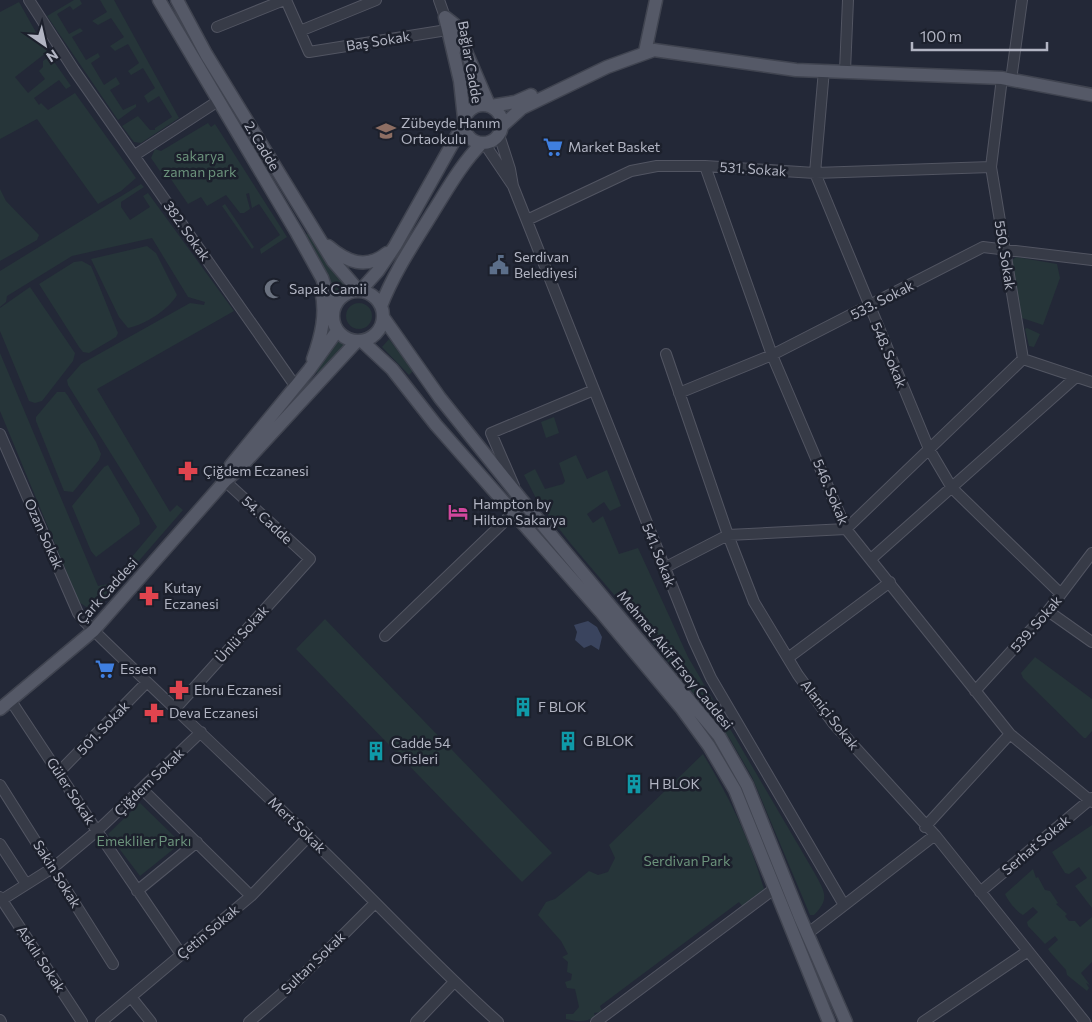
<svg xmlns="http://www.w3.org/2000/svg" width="1092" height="1022" viewBox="0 0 1092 1022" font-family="Commissioner,sans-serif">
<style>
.green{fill:#263539}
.water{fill:#3a445e}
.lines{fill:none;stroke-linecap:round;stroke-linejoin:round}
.minor-casing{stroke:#525562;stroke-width:12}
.major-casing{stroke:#404450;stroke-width:15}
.minor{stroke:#373b47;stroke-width:10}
.major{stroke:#555967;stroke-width:12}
.labels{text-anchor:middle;stroke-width:5;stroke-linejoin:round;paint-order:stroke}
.street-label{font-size:14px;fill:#b2b5c3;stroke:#1c202c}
.poi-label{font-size:14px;fill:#b2b5c3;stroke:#1c202c;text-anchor:start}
.park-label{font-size:14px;fill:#6b927b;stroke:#1c202c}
</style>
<rect width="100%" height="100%" fill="#232837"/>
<!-- green -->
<path class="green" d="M74,0h6l2,4 -9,6 -3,-4 -13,8 12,20 11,-6 3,3 -11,6 14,23 12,-7 2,4 -9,6 13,22 12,-8 4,7 -10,6 13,20 13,-6v3l-18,13 -71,-104z
M100,0h14l65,118 -38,25 -7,-1 -12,-16 16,-10 12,14h5v-2l17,-11 -13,-21 -11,7 -4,-7 11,-8 -12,-20 -12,7 -3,-4 11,-8 -11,-19 -13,7 -5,-5 14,-9 -13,-19 -13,7 -6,-4 15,-9z
M19,2l28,50 -32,25 13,16 17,-14 -6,-8 4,-4v-6l7,-5 21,30 -5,3 -7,-9 -25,18 5,7 2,-2 7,7 27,-17 61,85 -15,13 -23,13 -61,-85 -37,20v-127z
M208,123l3,4 4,-3 72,113 -26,17 -1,-5 20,-14 -21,-31 -7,4 -3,-15 -3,1 4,15 -6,4h-4l-14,-18 -19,11 -6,-9 -13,7 -24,-35 -4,2 -9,-13 4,-9 6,2z
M141,184l3,3 -23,15v5l9,13 20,-13 -7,-11 5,-3 86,118 -137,78 73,123 7,-7 6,5 -46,53 -6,-5 26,-31 -89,-142 -1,-5 14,-16 109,-61 14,2 1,-3 -17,-5 -36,-59 -80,18 -65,40 -1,6 -6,5v-36z
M0,189l6,12 33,34 -2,5 -37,21z
M225,204l29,43 -2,2 -30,-43z
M309,233l23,36 18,18 -13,9 -32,-61z
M147,246l9,7 21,42c-8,14 -32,30 -49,33l-9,-11 -28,-58z
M1016,257l41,7 3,14 -17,47 -21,-7 -11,-57z
M82,261l9,5 3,7 24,60 -2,4 -27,16 -6,-1 -4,-5 -40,-63 35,-22z
M30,287l45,66 -2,8 -31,40 -7,2 -6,-2 -29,-70v-23z
M346 316a13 13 0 1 1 26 0a13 13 0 1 1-26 0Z
M1027,328l13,6 -6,13 -5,-1 -4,-17z
M338,338l11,5 -31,30 -2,-1z
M389,339l24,32 -4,4 -27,-28z
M0,353l98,233 10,-2 12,-13 6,5 -31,35h-3l-13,-9 -79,-191z
M57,392h8l3,4 28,46 5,12 -2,6 -26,32 -9,-1 -28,-70v-4z
M554,417l5,16 -13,5 -5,-16z
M576,455l11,24 20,-9 14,36 -11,5 -6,-9 -17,12 6,9 10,-7 16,38 19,-6 50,109 126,215c10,19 17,26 0,43h-4l-58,-138 -22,-38 -114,-142 -45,-53 -33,-42 -14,-27 11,-6 10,20 18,-5 2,-3 -6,-18z
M108,465l31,53 1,6 -44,33 -5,-6 -19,-45 32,-39z
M325,619l227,234 -30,29 -226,-233z
M1035,657l57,42v32l-6,7h-2l-61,-60 -2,-5z
M703,754c28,46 46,84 61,135l-22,17 -3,-4 -139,104 2,6 -8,1 1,4c-9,5 -17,5 -29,2v-5h7l6,-7 -4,-18 -8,-1 -2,-6 6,-2 1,-6 -5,-2 1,-10 -6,-5 6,-3 -7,-13 -23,-26 8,-13 9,-3 34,-28 9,4 10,-3 7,-14 -6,-13z
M140,803l41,40 -41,33 -32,-42z
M1092,825v83l-17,-22 12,-8 -8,-11 -10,7 -4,-1 -13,-21z
M1033,869l3,9 2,-1 7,13 5,1 8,12 -2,1 11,10 -2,2 4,5h6l5,6 12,-10v45l-11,11 9,12 -4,-2 3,5 -2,3 -20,-16 -1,-5 -16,-18 -2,-3 10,-9 -3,-4 -10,8 -17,-18 -1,-4 11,-10 -5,-5 -10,8c-7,-4 -15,-14 -18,-21z"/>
<!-- water -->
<path class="water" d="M588,621l9,6 5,10 -3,13 -8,-5 -7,3 -9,-8 2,-8 -3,-7z"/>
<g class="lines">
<defs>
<path id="minor" d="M29,0l45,70 222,317
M286,0l23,52 138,-22
M439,0l6,17
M217,27l67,-27
M300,31l76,-31
M824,70l-9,103 114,276 23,39 109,106
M845,71l3,-71
M1002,78l-11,89 32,192 69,23
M1011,80l11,-80
M499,135l11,34 3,17 181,455 17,37 133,227
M484,143l29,43
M135,155l83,-54
M705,166l67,189 74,174 164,205 82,68
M527,220l104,-49 26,-5h48l110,7 176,-6
M666,354l62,181 26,67 44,73 35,48 102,112 150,187
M679,393l93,-38 211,-108 109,13
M0,434l78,179 7,9c74,73 150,142 224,215 64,61 123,126 189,185
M514,486l-23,-53 103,-43
M871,559l205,-182
M664,568l64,-33 118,-6 177,-170
M1048,611l44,31
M385,636l122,-117 5,-8
M788,658l102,-76
M975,691l73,-80 44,-58
M11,701l86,130 84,123
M175,709l135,-150 -85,-78
M59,772l87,-89
M0,785l113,179
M142,789l109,107
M925,827l85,-93
M0,844l26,40
M137,891l60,-49
M980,892l112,-94
M0,897l82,125
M0,901l54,-34 43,-36 104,-99
M807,934l128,-99
M131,997l20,25
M0,1020l1,2
M101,1022l150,-126 58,-60
M249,1022l52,-45 74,-74
M416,1022l38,-40
M596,1022l178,-133
M923,1022l105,-71"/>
<path id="major" d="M159,0l138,233 25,45 11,32
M177,0l29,54 127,207 26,30
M445,17l15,64 4,37
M445,17l9,7 35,81
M645,52l11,-52
M464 124a19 19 0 1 1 38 0a19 19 0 1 1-38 0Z
M491,106l24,-4 16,-7
M502,126l20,-18 85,-41 47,-17 142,20 206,8 90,17
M328,246c19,16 38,24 59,7
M333 316a25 25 0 1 1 50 0a25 25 0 1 1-50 0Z
M360,291l18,-20 17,-25 69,-123
M381,306c13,-34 33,-63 52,-94 15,-24 29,-49 49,-69
M383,317l57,81 81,101 198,237 28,49 53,132 46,105
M362,341l30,28 44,56 164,186 82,98 27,37 26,44 94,232
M313,359c8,-22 14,-45 8,-69
M225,481l6,-16 78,-95 28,-39
M0,709l93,-78 132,-150 12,-10 120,-130"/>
</defs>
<!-- minor casing -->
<use href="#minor" class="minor-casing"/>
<!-- major casing -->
<use href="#major" class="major-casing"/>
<!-- minor -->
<use href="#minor" class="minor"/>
<!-- major -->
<use href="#major" class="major"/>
</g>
<!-- icons -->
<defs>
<symbol id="school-bare" viewBox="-9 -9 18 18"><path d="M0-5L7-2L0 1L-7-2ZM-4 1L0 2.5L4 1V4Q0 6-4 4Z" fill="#8d6e63" stroke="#1c202c" stroke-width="2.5" paint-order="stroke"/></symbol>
<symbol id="supermarket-bare" viewBox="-9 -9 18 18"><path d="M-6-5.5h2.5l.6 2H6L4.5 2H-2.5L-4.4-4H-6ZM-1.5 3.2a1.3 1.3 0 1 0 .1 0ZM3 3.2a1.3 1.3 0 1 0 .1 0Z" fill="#3f7fe0" stroke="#1c202c" stroke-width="2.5" paint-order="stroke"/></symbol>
<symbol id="civic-bare" viewBox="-9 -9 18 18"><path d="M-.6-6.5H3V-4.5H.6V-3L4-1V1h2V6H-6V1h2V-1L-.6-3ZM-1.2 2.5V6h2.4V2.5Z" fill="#5c6f8a" stroke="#1c202c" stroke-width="2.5" paint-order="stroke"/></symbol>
<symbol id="mosque-bare" viewBox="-9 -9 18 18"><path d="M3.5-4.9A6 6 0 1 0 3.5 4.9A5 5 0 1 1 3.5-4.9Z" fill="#6b7280" stroke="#1c202c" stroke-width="2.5" paint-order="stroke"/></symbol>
<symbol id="pharmacy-bare" viewBox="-9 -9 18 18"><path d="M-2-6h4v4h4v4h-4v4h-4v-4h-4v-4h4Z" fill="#e0444e" stroke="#1c202c" stroke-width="2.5" paint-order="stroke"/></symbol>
<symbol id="hotel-bare" viewBox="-9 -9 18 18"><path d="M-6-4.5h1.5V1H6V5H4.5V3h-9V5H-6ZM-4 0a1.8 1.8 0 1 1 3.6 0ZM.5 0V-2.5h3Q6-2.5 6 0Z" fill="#d1479c" stroke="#1c202c" stroke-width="2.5" paint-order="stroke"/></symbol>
<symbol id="building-bare" viewBox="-9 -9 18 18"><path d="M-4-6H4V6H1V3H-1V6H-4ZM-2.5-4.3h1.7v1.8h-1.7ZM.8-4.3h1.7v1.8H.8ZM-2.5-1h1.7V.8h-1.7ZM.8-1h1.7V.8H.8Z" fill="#0f9aa8" stroke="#1c202c" stroke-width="2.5" paint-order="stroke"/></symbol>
</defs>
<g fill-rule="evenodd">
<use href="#school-bare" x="372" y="117" width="28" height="28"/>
<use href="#supermarket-bare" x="539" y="133" width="28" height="28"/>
<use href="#civic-bare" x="485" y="251" width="28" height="28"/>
<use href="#mosque-bare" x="260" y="275" width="28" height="28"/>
<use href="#pharmacy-bare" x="174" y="457" width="28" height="28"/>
<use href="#hotel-bare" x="444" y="498" width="28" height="28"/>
<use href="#pharmacy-bare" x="135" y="582" width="28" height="28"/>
<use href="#supermarket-bare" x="91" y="655" width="28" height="28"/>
<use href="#pharmacy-bare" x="165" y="676" width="28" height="28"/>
<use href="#building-bare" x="509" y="693" width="28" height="28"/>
<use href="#pharmacy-bare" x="140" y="699" width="28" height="28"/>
<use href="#building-bare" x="554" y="727" width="28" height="28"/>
<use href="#building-bare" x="362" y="737" width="28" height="28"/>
<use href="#building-bare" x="620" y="770" width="28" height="28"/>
</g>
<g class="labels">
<!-- street labels -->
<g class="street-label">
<text transform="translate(378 41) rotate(-9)" y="5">Baş Sokak</text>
<text transform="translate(470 62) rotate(80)" y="5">Bağlar Cadde</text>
<text transform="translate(262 146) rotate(59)" y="5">2. Cadde</text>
<text transform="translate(753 169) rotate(4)" y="5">531. Sokak</text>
<text transform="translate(187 231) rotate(55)" y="5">382. Sokak</text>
<text transform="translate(1005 255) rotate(81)" y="5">550. Sokak</text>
<text transform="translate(882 300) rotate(-27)" y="5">533. Sokak</text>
<text transform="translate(889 355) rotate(67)" y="5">548. Sokak</text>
<text transform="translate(831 492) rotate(67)" y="5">546. Sokak</text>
<text transform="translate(267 520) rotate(43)" y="5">54. Cadde</text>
<text transform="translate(44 534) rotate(66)" y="5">Ozan Sokak</text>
<text transform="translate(659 555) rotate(68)" y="5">541. Sokak</text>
<text transform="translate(107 591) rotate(-48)" y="5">Çark Caddesi</text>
<text transform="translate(1036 624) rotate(-49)" y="5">539. Sokak</text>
<text transform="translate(242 634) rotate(-48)" y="5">Ünlü Sokak</text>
<text transform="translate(675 660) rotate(51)" y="5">Mehmet Akif Ersoy Caddesi</text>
<text transform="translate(830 715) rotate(52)" y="5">Alaniçi Sokak</text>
<text transform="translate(103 728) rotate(-46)" y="5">501. Sokak</text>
<text transform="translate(149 782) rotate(-44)" y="5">Çiğdem Sokak</text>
<text transform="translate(71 791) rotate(57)" y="5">Güler Sokak</text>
<text transform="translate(297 825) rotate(44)" y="5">Mert Sokak</text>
<text transform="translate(1036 845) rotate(-40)" y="5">Serhat Sokak</text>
<text transform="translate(57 874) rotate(58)" y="5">Sakin Sokak</text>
<text transform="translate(208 932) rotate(-40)" y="5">Çetin Sokak</text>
<text transform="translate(41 959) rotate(57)" y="5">Askılı Sokak</text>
<text transform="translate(313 963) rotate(-44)" y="5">Sultan Sokak</text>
</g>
<!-- poi labels -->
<g class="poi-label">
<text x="401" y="128">Zübeyde Hanım<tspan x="401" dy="16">Ortaokulu</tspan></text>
<text x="568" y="152">Market Basket</text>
<text x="514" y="262">Serdivan<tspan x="514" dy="16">Belediyesi</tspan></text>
<text x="289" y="294">Sapak Camii</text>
<text x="203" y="476">Çiğdem Eczanesi</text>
<text x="473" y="509">Hampton by<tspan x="473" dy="16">Hilton Sakarya</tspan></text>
<text x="164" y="593">Kutay<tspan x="164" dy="16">Eczanesi</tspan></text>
<text x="120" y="674">Essen</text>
<text x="194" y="695">Ebru Eczanesi</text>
<text x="538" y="712">F BLOK</text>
<text x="169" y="718">Deva Eczanesi</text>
<text x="583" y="746">G BLOK</text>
<text x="391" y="748">Cadde 54<tspan x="391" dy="16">Ofisleri</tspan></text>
<text x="649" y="789">H BLOK</text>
</g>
<!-- park labels -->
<g class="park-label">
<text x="200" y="161">sakarya<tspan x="200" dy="16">zaman park</tspan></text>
<text x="144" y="846">Emekliler Parkı</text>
<text x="687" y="866">Serdivan Park</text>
</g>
</g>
<!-- north arrow -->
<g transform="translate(45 45) rotate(146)" stroke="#1c202c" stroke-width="4" paint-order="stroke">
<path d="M0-4L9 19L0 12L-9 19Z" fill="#b2b5c3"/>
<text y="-8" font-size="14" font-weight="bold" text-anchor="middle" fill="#b2b5c3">N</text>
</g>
<!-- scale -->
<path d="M912 42v8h135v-8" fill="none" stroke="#b2b5c3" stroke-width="2.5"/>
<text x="920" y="42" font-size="15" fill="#b2b5c3" stroke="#1c202c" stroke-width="4" paint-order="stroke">100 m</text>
</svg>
